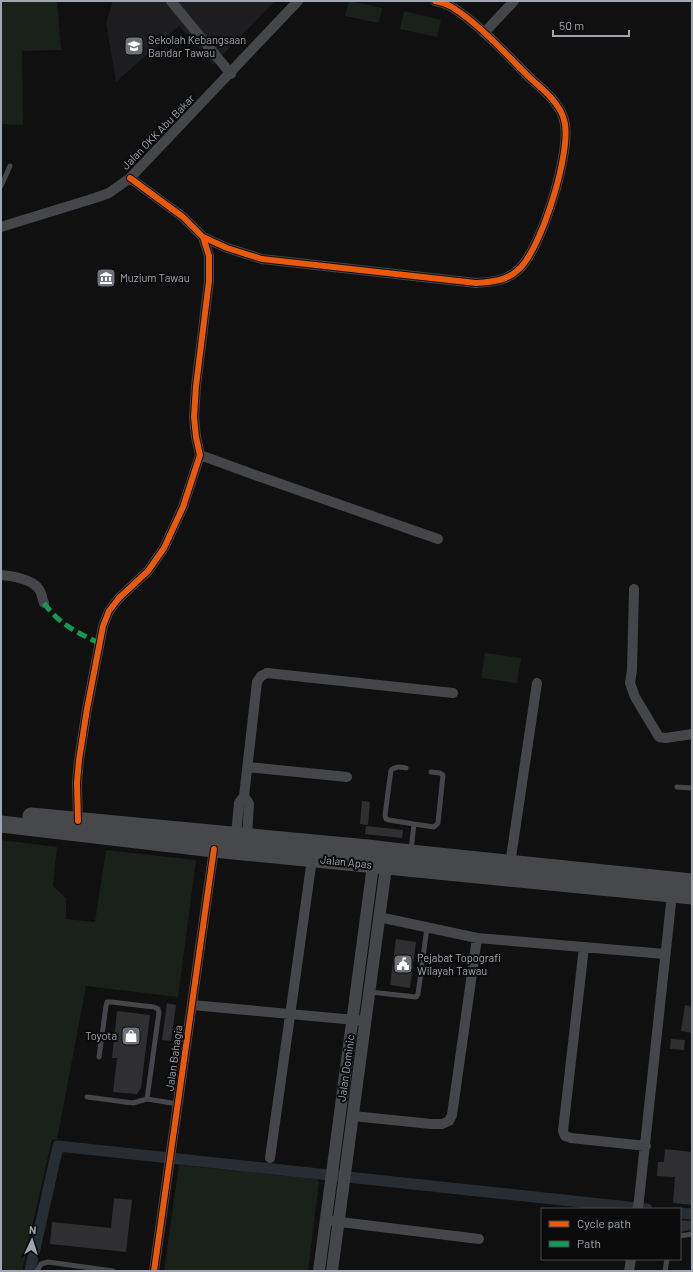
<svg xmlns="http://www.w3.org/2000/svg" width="693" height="1272" viewBox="0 0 693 1272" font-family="Barlow,sans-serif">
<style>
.built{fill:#1d1d1f}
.green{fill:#1a211b}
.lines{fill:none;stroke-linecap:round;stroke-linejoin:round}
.canal{stroke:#262e34;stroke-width:11}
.building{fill:#2f2f31}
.service{stroke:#454649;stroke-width:5}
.minor{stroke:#454649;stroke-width:10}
.tertiary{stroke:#454649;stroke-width:12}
.trunk{stroke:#47484b;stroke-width:17}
.quiet{stroke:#139951;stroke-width:5;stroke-dasharray:10 5;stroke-linecap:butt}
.cycleway-casing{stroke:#0b0b0c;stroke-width:8}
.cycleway{stroke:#e8590c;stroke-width:6}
.labels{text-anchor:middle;stroke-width:4;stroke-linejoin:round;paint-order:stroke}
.poi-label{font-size:11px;fill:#a1a7b2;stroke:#0b0b0c;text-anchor:start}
.street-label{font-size:11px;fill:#a1a7b2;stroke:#0b0b0c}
</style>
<rect width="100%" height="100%" fill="#101011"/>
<!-- built -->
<path class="built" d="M113,1h162l-62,64 -34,-39 -63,56 -10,-59z"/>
<!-- green -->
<path class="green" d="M1,1h56l4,49 -39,1 1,74 -22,-1z
M349,1l33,7 -3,15 -34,-7z
M404,11l37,9 -4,17 -37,-8z
M485,653l36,5 -4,25 -36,-5z
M1,840l56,7 -4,39 13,12v21l29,3 11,-72 90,10 -18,137 -92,-11 -29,154 -5,-1 -30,132h-21z
M179,1165l137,14 3,3 -11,89h-144z"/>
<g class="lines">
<!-- canal -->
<path class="canal" d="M680,1213l12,1
M30,1271l28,-125 589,63"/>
</g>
<!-- building -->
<path class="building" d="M362,801l8,1 -2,23 -8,-1z
M366,826l37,4 -1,8 -37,-4z
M396,939l20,3 -6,46 -20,-3z
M167,1003l9,2 -5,36 -9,-1z
M685,1005l7,2v26l-11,-2z
M117,1011l33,4 -9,73 -4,6 -24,-2 4,-34h-5z
M671,1039l14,1 -1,10 -14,-1z
M665,1149l27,3 -1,32h1v21l-19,-2 2,-26 -18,-1 1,-14h6z
M114,1198l18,2 -6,52 -76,-8 2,-22 59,6z
M680,1220l12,1v9l-12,2z"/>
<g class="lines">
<!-- service -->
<path class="service" d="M1,186l9,-20
M406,768c-6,-1 -11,-2 -15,2l-6,45 1,4 3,1 25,4 -3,26
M677,787l15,1
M414,824l20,3 4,-4 5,-48 -3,-2 -9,-1
M370,992l46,5 2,-3 9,-66
M99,1057l7,-51 1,-4h4l43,5 4,2 1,3 -12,87 31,5
M87,1097l46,6 14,-4
M680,1236l12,-2
M37,1271l4,-7 7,-2 65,9
M665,1271l2,-12"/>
<!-- minor -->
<path class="minor" d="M171,1l60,73
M484,33l30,-32
M1,227l94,-29 14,-5 21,-15 168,-177
M203,237l24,11 35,11 214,24c16,-1 30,-2 42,-13 23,-19 55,-122 46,-150 -1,-5 -5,-12 -8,-16 -7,-11 -19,-19 -28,-28 -24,-24 -48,-51 -76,-69 -5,-3 -11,-5 -17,-6
M200,455l55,20 183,64
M1,575c11,1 33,4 39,16 2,3 2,8 4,12
M634,589l-2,81 -2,13 5,14 24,40 7,1 26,-4
M248,767l99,10
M244,796l5,8 -2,32
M78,821l-1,-38 2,-23 8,-51 16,-83 6,-15 10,-13 29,-27 16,-23 19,-41 17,-52 -4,-18 -2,-20 2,-31 13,-105v-25l-6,-19 -20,-20 -53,-39
M236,835l3,-32 5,-7 13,-114 4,-6 6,-3 186,20
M510,864l27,-181
M379,917l98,21 188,16
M584,947l-21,184 2,5 6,2 75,8
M192,1005l174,16
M353,1116l78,8h11l7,-3 3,-6 25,-177
M270,1158l42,-299
M638,1209l34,-315
M332,1221l147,18
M154,1271l60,-422
M629,1271l2,-12"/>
<!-- tertiary -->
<path class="tertiary" d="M319,1271l54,-406
M332,1271l54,-404"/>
<!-- trunk -->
<path class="trunk" d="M31,816l337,32 42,5 282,29
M1,824l213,25 478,47"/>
<!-- quiet -->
<path class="quiet" d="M44,603c15,21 32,29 55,40"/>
<defs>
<path id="cycleway" d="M203,237l24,11 35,11 214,24c16,-1 30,-2 42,-13 23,-19 55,-122 46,-150 -1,-5 -5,-12 -8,-16 -7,-11 -19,-19 -28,-28 -24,-24 -48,-51 -76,-69 -5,-3 -11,-5 -17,-6
M78,821l-1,-38 2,-23 8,-51 16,-83 6,-15 10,-13 29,-27 16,-23 19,-41 17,-52 -4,-18 -2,-20 2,-31 13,-105v-25l-6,-19 -20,-20 -53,-39
M154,1271l60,-422"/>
</defs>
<!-- cycleway casing -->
<use href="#cycleway" class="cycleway-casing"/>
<!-- cycleway -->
<use href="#cycleway" class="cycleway"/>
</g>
<!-- icons -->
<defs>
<symbol id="school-square" viewBox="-11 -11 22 22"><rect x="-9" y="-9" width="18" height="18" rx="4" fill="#6e727a" stroke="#0b0b0c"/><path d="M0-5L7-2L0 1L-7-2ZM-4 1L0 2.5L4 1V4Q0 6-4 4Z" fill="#fff"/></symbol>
<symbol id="museum-square" viewBox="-11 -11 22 22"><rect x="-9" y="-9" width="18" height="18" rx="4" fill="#6e727a" stroke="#0b0b0c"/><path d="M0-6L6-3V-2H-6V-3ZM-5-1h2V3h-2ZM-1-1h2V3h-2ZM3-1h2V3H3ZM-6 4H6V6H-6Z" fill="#fff"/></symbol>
<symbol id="civic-square" viewBox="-11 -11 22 22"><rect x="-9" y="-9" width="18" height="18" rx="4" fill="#6e727a" stroke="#0b0b0c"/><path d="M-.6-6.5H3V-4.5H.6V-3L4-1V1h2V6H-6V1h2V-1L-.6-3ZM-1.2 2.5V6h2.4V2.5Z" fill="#fff"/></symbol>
<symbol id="shop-square" viewBox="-11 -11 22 22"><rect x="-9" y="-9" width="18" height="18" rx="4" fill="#6e727a" stroke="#0b0b0c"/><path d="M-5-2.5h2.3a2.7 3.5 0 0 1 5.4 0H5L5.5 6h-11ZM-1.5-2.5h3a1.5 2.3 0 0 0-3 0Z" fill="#fff"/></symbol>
</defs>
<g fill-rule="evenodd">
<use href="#school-square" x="123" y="35" width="22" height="22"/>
<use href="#museum-square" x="95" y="267" width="22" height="22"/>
<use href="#civic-square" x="392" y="953" width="22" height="22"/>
<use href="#shop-square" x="120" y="1025" width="22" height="22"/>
</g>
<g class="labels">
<!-- poi labels -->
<g class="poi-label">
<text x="148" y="44">Sekolah Kebangsaan<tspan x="148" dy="13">Bandar Tawau</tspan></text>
<text x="120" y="282">Muzium Tawau</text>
<text x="417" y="962">Pejabat Topografi<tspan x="417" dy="13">Wilayah Tawau</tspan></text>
<text x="117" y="1040" text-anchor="end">Toyota</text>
</g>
<!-- street labels -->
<g class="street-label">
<text transform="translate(158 132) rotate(-46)" y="4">Jalan OKK Abu Bakar</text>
<text transform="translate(346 862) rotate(6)" y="4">Jalan Apas</text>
<text transform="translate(174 1058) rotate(-82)" y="4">Jalan Bahagia</text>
<text transform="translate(346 1068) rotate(-82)" y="4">Jalan Dominic</text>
</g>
</g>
<!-- border -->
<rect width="693" height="1272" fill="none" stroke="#a1a7b2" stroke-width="4"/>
<!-- legend -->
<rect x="541" y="1208" width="140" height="52" fill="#0b0b0c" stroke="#47494e"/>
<rect x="549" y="1221" width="20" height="6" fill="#e8590c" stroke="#47494e"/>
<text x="577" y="1228" font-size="12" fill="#a1a7b2">Cycle path</text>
<rect x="549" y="1241" width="20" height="6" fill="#139951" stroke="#47494e"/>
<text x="577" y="1248" font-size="12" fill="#a1a7b2">Path</text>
<!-- north arrow -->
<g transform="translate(32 1240) rotate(4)" stroke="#0b0b0c" stroke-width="3" paint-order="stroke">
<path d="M0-3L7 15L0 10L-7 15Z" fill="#a1a7b2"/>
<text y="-6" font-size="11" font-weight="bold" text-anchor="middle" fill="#a1a7b2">N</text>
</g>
<!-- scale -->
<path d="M553 30v6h76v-6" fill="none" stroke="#a1a7b2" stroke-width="2"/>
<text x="559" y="30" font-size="12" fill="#a1a7b2" stroke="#0b0b0c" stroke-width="3" paint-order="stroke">50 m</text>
</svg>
